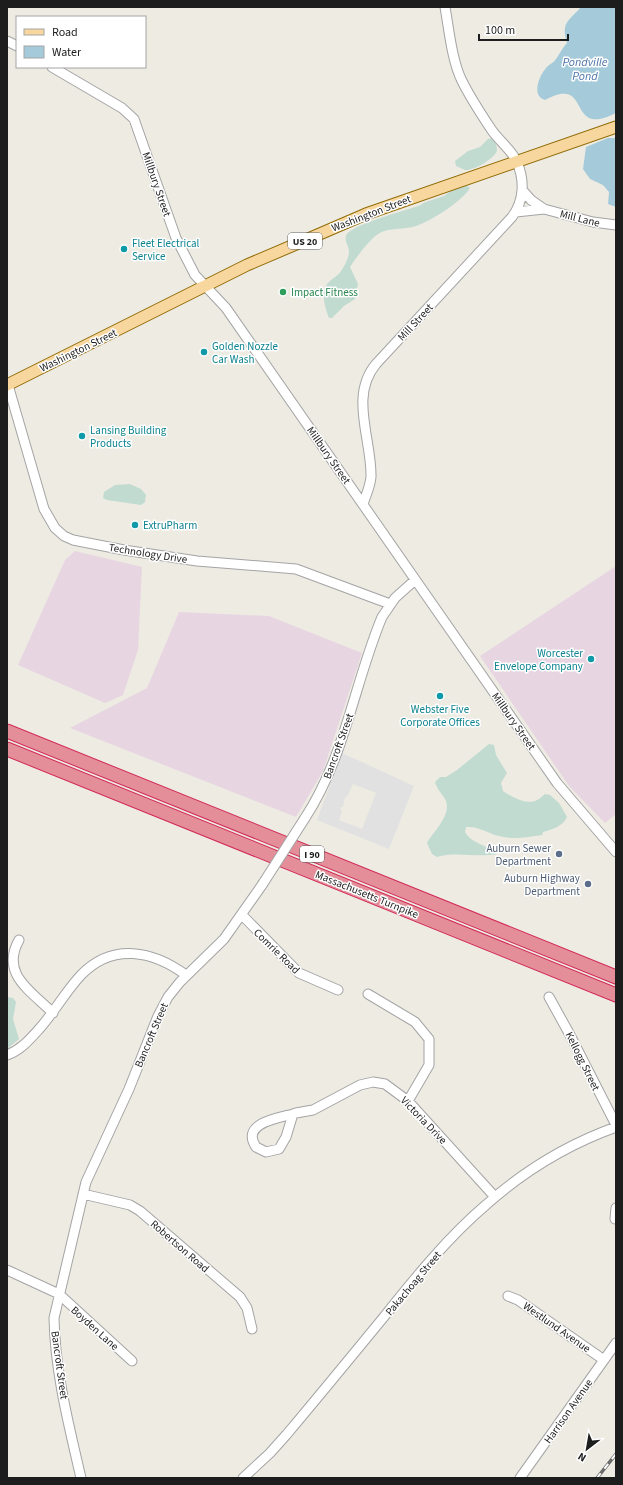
<svg xmlns="http://www.w3.org/2000/svg" width="623" height="1485" viewBox="0 0 623 1485" font-family="'Source Sans 3',sans-serif">
<style>
.industrial{fill:#e7d6e2}
.wetland{fill:#c1dbd1}
.parking{fill:#e1e1e1;fill-rule:evenodd}
.water{fill:#a5cbda}
.lines{fill:none;stroke-linecap:round;stroke-linejoin:round}
.minor-casing{stroke:#a4a4a4;stroke-width:11}
.major-casing{stroke:#906c06;stroke-width:13}
.highway-casing{stroke:#d22b59;stroke-width:15}
.minor{stroke:#fff;stroke-width:9}
.major{stroke:#f8d79f;stroke-width:11}
.highway{stroke:#e38e98;stroke-width:13}
.rail-casing{stroke:#6b6b6b;stroke-width:3.5}
.rail{stroke:#fff;stroke-width:2;stroke-dasharray:6;stroke-linecap:butt}
.minor-bridge-casing{stroke:#a4a4a4;stroke-width:11;stroke-linecap:butt}
.minor-bridge{stroke:#fff;stroke-width:9}
.culture-dot{fill:#0f9aa8;stroke:#fff;stroke-width:1.5}
.leisure-dot{fill:#2e9e5b;stroke:#fff;stroke-width:1.5}
.service-dot{fill:#5c6f8a;stroke:#fff;stroke-width:1.5}
.labels{text-anchor:middle;stroke-width:3;stroke-linejoin:round;paint-order:stroke}
.shield{fill:#fff;stroke:#616161;stroke-width:1}
.shield-label{font-size:10px;font-weight:bold;fill:#1d1d1d}
.street-label{font-size:11px;fill:#1d1d1d;stroke:#fff}
.culture-label{font-size:11px;fill:#0d838f;stroke:#fff;text-anchor:start}
.leisure-label{font-size:11px;fill:#27864d;stroke:#fff;text-anchor:start}
.service-label{font-size:11px;fill:#4e5e75;stroke:#fff;text-anchor:end}
.water-label{font-size:12px;font-style:italic;fill:#4e75a9;stroke:#fff}
</style>
<rect width="100%" height="100%" fill="#eeebe3"/>
<!-- industrial -->
<path class="industrial" d="M75,551l67,16 -4,83 -15,45 -18,8 -87,-38 47,-105z
M616,566v248l-11,9 -36,-37 -89,-130z
M179,612l90,4 93,37 -39,118 -27,46 -226,-89 77,-40z"/>
<!-- wetland -->
<path class="wetland" d="M492,138c3,4 5,7 5,12 -1,8 -24,21 -32,20 -3,-1 -6,-3 -9,-4l-1,-5 13,-10 12,-4 8,-8z
M466,185l4,3c-9,14 -37,32 -54,38 -12,4 -27,1 -38,8 -8,5 -23,25 -28,33l8,17 -3,15 -11,7 -12,12h-3c-4,-11 -10,-28 1,-37 4,-4 8,-5 11,-10 4,-6 8,-13 8,-20 0,-5 -5,-10 -3,-15 3,-11 62,-26 75,-31l2,-2 21,-7 12,-9z
M130,484l11,5 5,6 -1,7 -4,3 -34,-5 -4,-2 1,-6 11,-7z
M489,744l5,1 2,10 11,18 -6,10 2,8c7,5 25,15 34,9 3,-1 5,-4 8,-6l5,1 9,8 8,14c-5,10 -14,12 -24,15l-1,3c-14,2 -29,5 -43,1 -12,-3 -20,-10 -33,-9l-1,5c7,13 29,15 32,22 -20,4 -41,-3 -60,3l-5,-3 -5,-11c7,-12 24,-27 19,-42 -3,-7 -9,-11 -11,-19l5,-5h6l11,-7z
M7,997l6,1 3,4 -3,17 6,20 -12,10z"/>
<!-- parking -->
<path class="parking" d="M342,753l72,33 -25,63 -72,-29zM353,784l23,9 -14,36 -23,-9 3,-9 -2,-1 1,-3h2l2,-10h2z"/>
<!-- water -->
<path class="water" d="M581,7h35v106c-51,26 -23,-39 -71,-13 -14,-4 -6,-24 1,-32 3,-4 8,-5 10,-9 4,-5 6,-11 11,-16 -6,-21 1,-21 14,-36z
M608,138h8v69l-8,-3 1,-12 -6,-7 -13,-6 -7,-10 3,-22z"/>
<g class="lines">
<defs>
<path id="minor" d="M7,41l10,5
M52,67l70,41 12,11 42,119 19,37 31,33 331,475 59,69
M523,191l8,9 13,9
M516,212l28,-3 49,13 23,3
M8,385l36,124 11,19 9,8 9,4 51,10 73,11 99,8 94,35
M363,504c3,-9 7,-17 8,-27 1,-37 -22,-81 5,-113l136,-147c12,-16 13,-36 5,-55 -5,-12 -19,-22 -26,-33 -10,-15 -21,-32 -29,-48 -10,-20 -13,-51 -17,-74
M305,818c40,-61 49,-134 77,-201l13,-19 20,-18
M242,915l57,58 39,17
M19,940c-19,34 12,51 34,73
M368,994l47,28 14,17v26l-21,36
M549,997l21,38 46,90
M7,1055c14,-5 23,-16 33,-27 15,-17 26,-37 41,-53 32,-33 72,-24 105,0
M293,1114l-7,23 -7,12 -13,3 -10,-5c-16,-24 23,-29 37,-33l3,-1 17,-3 47,-25 13,-3 12,2 23,17 87,96
M83,1194l47,11 10,6 100,86 7,11 5,21
M615,1219l1,-11
M7,1270l52,24 73,67
M508,1296l10,4 86,60
M81,1478c-12,-52 -26,-106 -27,-160l32,-136 43,-93 29,-73 10,-19 12,-15 44,-43 38,-54
M243,1478l27,-25 17,-19c32,-38 64,-77 96,-116 32,-40 65,-81 104,-114 37,-33 82,-60 129,-77
M520,1478l96,-135"/>
<path id="major" d="M7,385l240,-120 68,-29 51,-22 250,-87"/>
<path id="highway" d="M7,731l609,246
M7,749l609,246"/>
</defs>
<!-- minor casing -->
<use href="#minor" class="minor-casing"/>
<!-- major casing -->
<use href="#major" class="major-casing"/>
<!-- highway casing -->
<use href="#highway" class="highway-casing"/>
<!-- minor -->
<use href="#minor" class="minor"/>
<!-- major -->
<use href="#major" class="major"/>
<!-- highway -->
<use href="#highway" class="highway"/>
<defs>
<path id="rail" d="M597,1478l19,-24"/>
</defs>
<!-- rail casing -->
<use href="#rail" class="rail-casing"/>
<!-- rail -->
<use href="#rail" class="rail"/>
<defs>
<path id="minor-bridge" d="M262,885l43,-67"/>
</defs>
<!-- minor-bridge casing -->
<use href="#minor-bridge" class="minor-bridge-casing"/>
<!-- minor-bridge -->
<use href="#minor-bridge" class="minor-bridge"/>
</g>
<!-- markers -->
<g class="culture-dot">
<circle cx="124" cy="249" r="4"/>
<circle cx="204" cy="352" r="4"/>
<circle cx="82" cy="436" r="4"/>
<circle cx="135" cy="525" r="4"/>
<circle cx="591" cy="659" r="4"/>
<circle cx="440" cy="696" r="4"/>
</g>
<circle class="leisure-dot" cx="283" cy="292" r="4"/>
<g class="service-dot">
<circle cx="559" cy="854" r="4"/>
<circle cx="588" cy="884" r="4"/>
</g>
<g class="labels">
<!-- shield labels -->
<g class="shield">
<rect x="288" y="233" width="34" height="16" rx="3"/>
<rect x="300" y="846" width="24" height="16" rx="3"/>
</g>
<g class="shield-label">
<text x="305" y="245">US 20</text>
<text x="312" y="858">I 90</text>
</g>
<!-- street labels -->
<g class="street-label">
<text transform="translate(157 184) rotate(71)" y="4">Millbury Street</text>
<text transform="translate(371 213) rotate(-21)" y="4">Washington Street</text>
<text transform="translate(580 218) rotate(14)" y="4">Mill Lane</text>
<text transform="translate(415 322) rotate(-47)" y="4">Mill Street</text>
<text transform="translate(78 350) rotate(-26)" y="4">Washington Street</text>
<text transform="translate(329 455) rotate(55)" y="4">Millbury Street</text>
<text transform="translate(148 553) rotate(9)" y="4">Technology Drive</text>
<text transform="translate(514 721) rotate(55)" y="4">Millbury Street</text>
<text transform="translate(338 746) rotate(-70)" y="4">Bancroft Street</text>
<text transform="translate(367 894) rotate(22)" y="4">Massachusetts Turnpike</text>
<text transform="translate(277 951) rotate(44)" y="4">Comrie Road</text>
<text transform="translate(151 1035) rotate(-67)" y="4">Bancroft Street</text>
<text transform="translate(583 1061) rotate(64)" y="4">Kellogg Street</text>
<text transform="translate(424 1120) rotate(46)" y="4">Victoria Drive</text>
<text transform="translate(180 1246) rotate(41)" y="4">Robertson Road</text>
<text transform="translate(413 1283) rotate(-50)" y="4">Pakachoag Street</text>
<text transform="translate(557 1327) rotate(35)" y="4">Westlund Avenue</text>
<text transform="translate(95 1328) rotate(42)" y="4">Boyden Lane</text>
<text transform="translate(60 1365) rotate(82)" y="4">Bancroft Street</text>
<text transform="translate(568 1411) rotate(-55)" y="4">Harrison Avenue</text>
</g>
<!-- culture labels -->
<g class="culture-label">
<text x="132" y="247">Fleet Electrical<tspan x="132" dy="13">Service</tspan></text>
<text x="212" y="350">Golden Nozzle<tspan x="212" dy="13">Car Wash</tspan></text>
<text x="90" y="434">Lansing Building<tspan x="90" dy="13">Products</tspan></text>
<text x="143" y="529">ExtruPharm</text>
<text x="583" y="657" text-anchor="end">Worcester<tspan x="583" dy="13">Envelope Company</tspan></text>
<text x="440" y="713" text-anchor="middle">Webster Five<tspan x="440" dy="13">Corporate Offices</tspan></text>
</g>
<!-- leisure labels -->
<g class="leisure-label">
<text x="291" y="296">Impact Fitness</text>
</g>
<!-- service labels -->
<g class="service-label">
<text x="551" y="852">Auburn Sewer<tspan x="551" dy="13">Department</tspan></text>
<text x="580" y="882">Auburn Highway<tspan x="580" dy="13">Department</tspan></text>
</g>
<!-- water labels -->
<g class="water-label">
<text x="585" y="66">Pondville<tspan x="585" dy="14">Pond</tspan></text>
</g>
</g>
<!-- border -->
<rect width="623" height="1485" fill="none" stroke="#1d1d1d" stroke-width="16"/>
<!-- legend -->
<rect x="16" y="16" width="130" height="52" fill="#ffffff" stroke="#a5a5a5"/>
<rect x="24" y="29" width="20" height="6" fill="#f8d79f" stroke="#a5a5a5"/>
<text x="52" y="36" font-size="12" fill="#1d1d1d">Road</text>
<rect x="24" y="46" width="20" height="12" fill="#a5cbda" stroke="#a5a5a5"/>
<text x="52" y="56" font-size="12" fill="#1d1d1d">Water</text>
<!-- north arrow -->
<g transform="translate(587 1449) rotate(211)" stroke="#ffffff" stroke-width="3" paint-order="stroke">
<path d="M0-3L7 15L0 10L-7 15Z" fill="#1d1d1d"/>
<text y="-6" font-size="11" font-weight="bold" text-anchor="middle" fill="#1d1d1d">N</text>
</g>
<!-- scale -->
<path d="M479 34v6h89v-6" fill="none" stroke="#1d1d1d" stroke-width="2"/>
<text x="485" y="34" font-size="12" fill="#1d1d1d" stroke="#ffffff" stroke-width="3" paint-order="stroke">100 m</text>
</svg>
